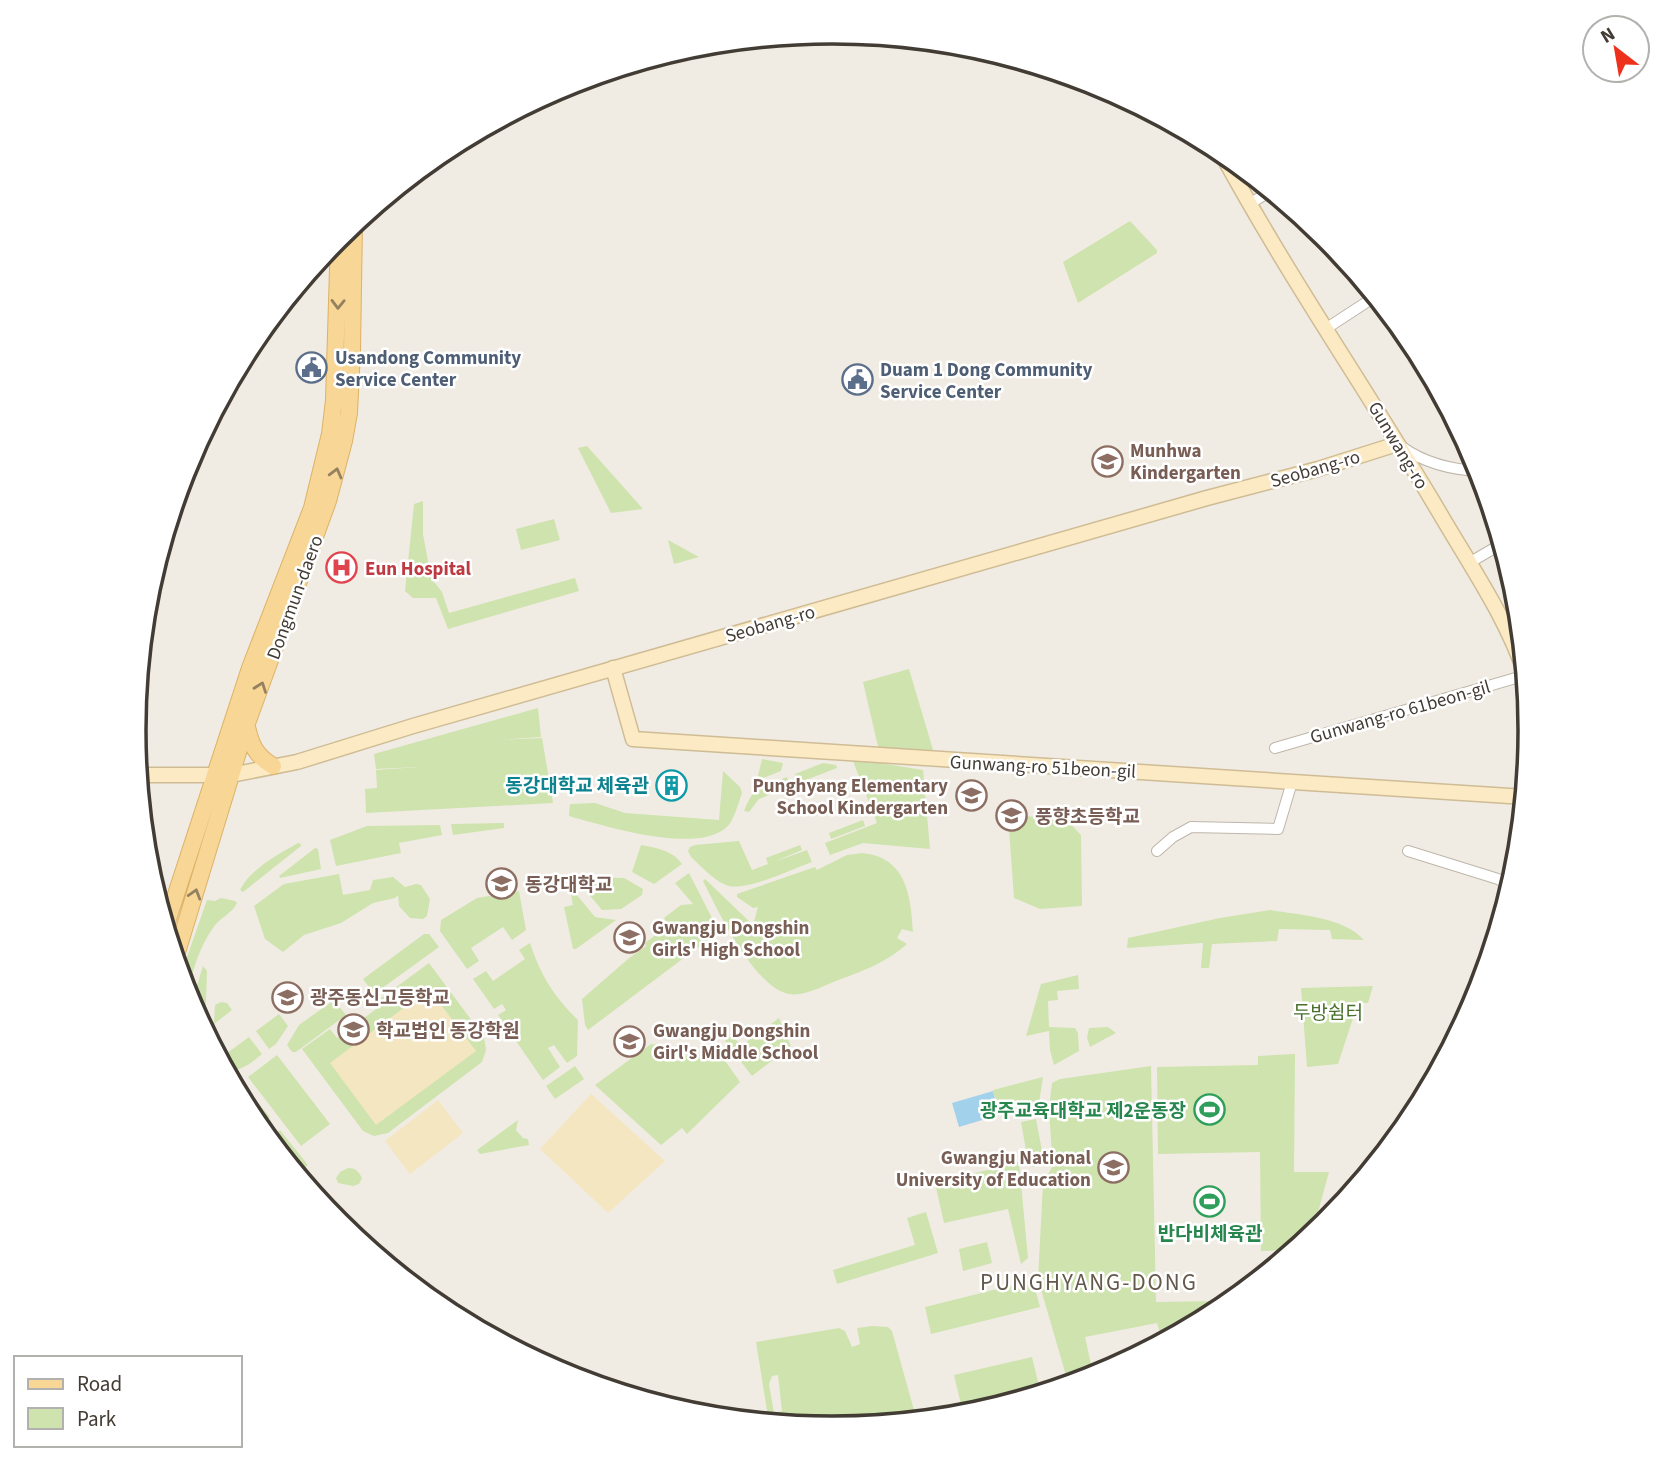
<svg xmlns="http://www.w3.org/2000/svg" width="1665" height="1461" viewBox="0 0 1665 1461" font-family="'Source Sans 3','Noto Sans KR',sans-serif">
<style>
.green{fill:#cee3ae;fill-rule:evenodd}
.sand{fill:#f4e6c0}
.water{fill:#a2d1eb}
.lines{fill:none;stroke-linecap:round;stroke-linejoin:round}
.street-casing{stroke:#beb6aa;stroke-width:12}
.secondary-casing{stroke:#cfbc95;stroke-width:17}
.primary-casing{stroke:#dcb266;stroke-width:18}
.street{stroke:#fff;stroke-width:10}
.secondary{stroke:#fbeac3;stroke-width:14}
.primary{stroke:#f8d695;stroke-width:16}
.oneway{stroke:#948160}
.labels{text-anchor:middle;stroke-width:5;stroke-linejoin:round;paint-order:stroke}
.service-label{font-size:19px;font-weight:bold;fill:#4e5e75;stroke:#fff;text-anchor:start}
.street-label{font-size:19px;fill:#423c34;stroke:#fff}
.education-label{font-size:19px;font-weight:bold;fill:#785e54;stroke:#fff;text-anchor:start}
.health-label{font-size:19px;font-weight:bold;fill:#be3a42;stroke:#fff;text-anchor:start}
.culture-label{font-size:19px;font-weight:bold;fill:#0d838f;stroke:#fff;text-anchor:end}
.park-label{font-size:19px;fill:#49702b;stroke:#fff}
.leisure-label{font-size:19px;font-weight:bold;fill:#27864d;stroke:#fff;text-anchor:end}
.quarter-label{font-size:23px;letter-spacing:2px;fill:#64594c;stroke:#fff}
.rim{fill:none;stroke:#423c34;stroke-width:3.5}
</style>
<rect width="100%" height="100%" fill="#f1ece3"/>
<!-- green -->
<path class="green" d="M1130,221l27,29v3l-79,50 -15,-41z
M587,446l56,63 -32,4 -33,-65z
M423,501v33l8,44 11,14 7,21 126,-35 4,13 -131,38 -12,-31h-23l-8,-7 9,-87z
M554,519l6,21 -39,10 -5,-21z
M668,540l31,17 -25,7z
M909,669l27,91 -56,-5 -17,-73z
M538,708l3,29 -43,3 44,-2 11,65 -187,10 -1,-24 12,-1 -1,-18 43,-3 -43,2 -2,-15z
M762,759l21,4 -2,8 -20,8 -3,-3z
M855,759l68,11 7,79 -67,-6 -33,12 -5,-12 52,-20 -24,-62z
M823,763l13,2 1,3 -39,15 -3,-9z
M723,771l17,16 2,6c-4,10 -7,26 -15,34 -31,28 -122,-1 -158,-11l1,-12 25,-1 30,10 94,7z
M787,777l4,9 -32,13 -10,13 -5,-1c10,-27 19,-24 43,-34z
M1008,815l58,4 15,16 1,71 -42,3 -26,-11z
M863,820l2,6 -34,13 -2,-6z
M504,823v5l-51,7 -2,-11z
M440,825l2,10 -43,8 2,10 -65,13 -6,-26 37,-14z
M739,841l13,29 16,-6 -2,-6 34,-13 2,5 -28,12 33,-12 5,12c-20,7 -68,31 -86,23 -13,-5 -25,-19 -35,-28l-3,-6 2,-4 5,-2z
M298,843l3,1v2l-58,46 -3,-2c10,-21 39,-36 58,-47z
M641,845c16,3 31,5 41,19l-28,20 -22,-12z
M315,848l3,1 3,20 -41,9 -1,-2z
M862,853c44,4 49,42 51,79l-11,-3 -5,9 10,6c-20,18 -42,26 -66,35 -14,5 -37,18 -52,15 -35,-7 -71,-83 -86,-113l2,-2 48,46 5,-18 -5,1 -16,-11v-3l78,-27 2,3 30,-15z
M689,873l23,45 5,15 -129,97 -3,-5 -3,-26 46,-40 18,-13 -1,-3 24,-18 -5,-7 17,-13 12,-1 -18,-21z
M339,874l4,21 27,-5 3,-10 20,-3 12,10 11,-3 5,1 9,14 -3,17 -4,3 -13,-1 -11,-12 -1,-11 -3,3 -22,5 -32,20 -37,12 -21,17 -18,-13 -11,-33 30,-22z
M589,877l35,1 19,11 -1,6 -21,14 -19,1 -21,-25 2,-6z
M572,889l23,28 21,3 -40,29h-3l-9,-42 9,-2 -3,-15z
M519,891l7,39 -14,10 -9,-13 -32,21 8,13 -12,8 -27,-38 1,-11 36,-22z
M221,898l14,3 2,2c-5,11 -18,15 -24,25 -14,19 -22,47 -26,70l-7,-21 27,-77 8,1z
M1270,910c30,5 73,7 94,30l-32,-1 -2,-9 -51,-1 -2,12 -65,3 -3,24h-8l2,-25 -76,5 1,-10 92,-20z
M424,934h5l10,13 -65,47 -11,-15z
M530,943c10,31 24,54 48,77l-1,36 -10,7 -13,-18 -6,3 12,19 -17,13 -45,-65 8,-5 -4,-6 -8,5 -21,-30 13,-8 7,10 32,-22 -6,-9z
M429,963l55,74 2,13 -4,12 -94,71 -14,3 -11,-5 -61,-82 28,-20 7,9 46,-34 -3,-5z
M203,966l4,5 -2,61 -14,-27z
M1078,975l1,14 -22,2 1,9 -10,1 1,26 26,1 3,5 1,18 -25,14 -4,-15 -1,-19 -23,5 15,-52z
M1373,986l-5,17h-10l-20,61 -31,3 -6,-79z
M334,1000l12,15 -50,37h-4l-5,-7 12,-20z
M221,1002l6,1 5,7 -18,14 1,-19z
M279,1014l9,12 -12,18 -7,5 -13,-18z
M779,1018l12,28 -39,30 -27,-35 7,-6 9,11z
M1108,1027l8,6 -26,14 -3,-9 2,-10z
M249,1037l13,17c-13,11 -31,26 -43,5z
M651,1044l9,1 8,11 10,5 16,-10 6,8 16,-11 24,34 -53,52 -5,-6 -21,17 -66,-60z
M1295,1054l-1,118h35l-18,66 -14,12 -36,1 -1,-99 -102,2 -1,-87 101,-2v-9z
M277,1055l53,69 -29,22 -53,-69z
M575,1066l9,13 -29,20 -9,-13z
M1151,1066l5,236 59,-1 -1,14 -51,28 -6,-20 -72,14 9,41 -25,8 -31,-107 5,-95 9,-17 19,-2 1,-8 -20,-1 -3,-48 3,-25 8,-4z
M1043,1077l-4,26 -40,12 -6,-25z
M241,1083l29,34 -6,5 -29,-34z
M1036,1119l7,37 -6,10 -8,1 -8,-45z
M518,1120l-2,10 7,8 5,1 1,6 -49,9 -3,-4z
M280,1130l28,35 -6,5 -28,-35z
M1019,1162l9,96 -7,6 -13,-55 -64,14 -9,-40z
M348,1168c8,0 10,3 14,10l-3,6 -6,2 -15,-3 -2,-5 4,-6z
M926,1212l12,41 -101,31 -4,-14 82,-25 -8,-27z
M987,1242l5,21 -29,8 -4,-22z
M1033,1280l7,27 -109,27 -6,-27z
M872,1326l16,1 4,4 25,90 -84,8 -64,-6 -13,-81 83,-14 6,3 7,16 8,-3 -3,-16zM778,1375l4,36 -8,2 -5,-29 3,-8z
M1032,1357l9,37 -77,23 -10,-42z"/>
<!-- sand -->
<path class="sand" d="M429,989l47,62 -100,74 -46,-62z
M591,1094l74,67 -57,52 -68,-64z
M438,1100l25,33 -53,41 -25,-33z"/>
<!-- water -->
<path class="water" d="M993,1091l6,24 -40,12 -7,-24z"/>
<g class="lines">
<defs>
<path id="street" d="M1249,204l22,-13
M1327,328l49,-32
M1402,447c24,17 50,23 79,24
M1469,563l34,-20
M1275,748l251,-73
M1157,851l16,-14 18,-10 87,2 14,-47
M1408,851l90,28 14,9"/>
<path id="secondary" d="M1219,149c68,126 150,244 223,368 30,51 65,102 84,159
M613,668l20,71 892,58
M138,775h93l66,-13 116,-36 794,-228 111,-29 79,-25"/>
<path id="primary" d="M247,727c4,18 9,29 26,39
M165,928l85,-260 62,-160 18,-74 4,-34 5,-164
M175,959l71,-233 82,-225 16,-60 5,-28 3,-62 2,-128"/>
</defs>
<!-- street casing -->
<use href="#street" class="street-casing"/>
<!-- secondary casing -->
<use href="#secondary" class="secondary-casing"/>
<!-- primary casing -->
<use href="#primary" class="primary-casing"/>
<!-- street -->
<use href="#street" class="street"/>
<!-- secondary -->
<use href="#secondary" class="secondary"/>
<!-- primary -->
<use href="#primary" class="primary"/>
</g>
<!-- one-way arrows -->
<defs><path id="oneway-chevron" d="M-2-3.5L2.5 0L-2 3.5" fill="none" stroke-width="1.6" stroke-linecap="round" stroke-linejoin="round" transform="scale(1.75)"/></defs>
<g class="oneway">
<use href="#oneway-chevron" transform="translate(338 304) rotate(91)"/>
<use href="#oneway-chevron" transform="translate(336 473) rotate(-75)"/>
<use href="#oneway-chevron" transform="translate(261 687) rotate(-70)"/>
<use href="#oneway-chevron" transform="translate(195 894) rotate(-73)"/>
</g>
<!-- icons -->
<defs>
<symbol id="civic-ring" viewBox="-11 -11 22 22"><circle r="9.5" fill="#fff" stroke="#5c6f8a" stroke-width="1.5"/><path d="M-.6-6.5H3V-4.5H.6V-3L4-1V1h2V6H-6V1h2V-1L-.6-3ZM-1.2 2.5V6h2.4V2.5Z" fill="#5c6f8a"/></symbol>
<symbol id="school-ring" viewBox="-11 -11 22 22"><circle r="9.5" fill="#fff" stroke="#8d6e63" stroke-width="1.5"/><path d="M0-5L7-2L0 1L-7-2ZM-4 1L0 2.5L4 1V4Q0 6-4 4Z" fill="#8d6e63"/></symbol>
<symbol id="hospital-ring" viewBox="-11 -11 22 22"><circle r="9.5" fill="#fff" stroke="#e0444e" stroke-width="1.5"/><path d="M-5-5h3v3.5h4V-5h3V5h-3V1.5h-4V5h-3Z" fill="#e0444e"/></symbol>
<symbol id="building-ring" viewBox="-11 -11 22 22"><circle r="9.5" fill="#fff" stroke="#0f9aa8" stroke-width="1.5"/><path d="M-4-6H4V6H1V3H-1V6H-4ZM-2.5-4.3h1.7v1.8h-1.7ZM.8-4.3h1.7v1.8H.8ZM-2.5-1h1.7V.8h-1.7ZM.8-1h1.7V.8H.8Z" fill="#0f9aa8"/></symbol>
<symbol id="university-ring" viewBox="-11 -11 22 22"><circle r="9.5" fill="#fff" stroke="#8d6e63" stroke-width="1.5"/><path d="M0-5L7-2L0 1L-7-2ZM-4 1L0 2.5L4 1V4Q0 6-4 4Z" fill="#8d6e63"/></symbol>
<symbol id="stadium-ring" viewBox="-11 -11 22 22"><circle r="9.5" fill="#fff" stroke="#2e9e5b" stroke-width="1.5"/><path d="M0-5a6.5 5 0 1 0 0 10a6.5 5 0 1 0 0-10ZM-3.5-1.8h7v3.6h-7Z" fill="#2e9e5b"/></symbol>
</defs>
<g fill-rule="evenodd">
<use href="#civic-ring" x="294" y="350" width="35" height="35"/>
<use href="#civic-ring" x="840" y="362" width="35" height="35"/>
<use href="#school-ring" x="1090" y="444" width="35" height="35"/>
<use href="#hospital-ring" x="324" y="550" width="35" height="35"/>
<use href="#building-ring" x="654" y="768" width="35" height="35"/>
<use href="#school-ring" x="954" y="778" width="35" height="35"/>
<use href="#school-ring" x="994" y="798" width="35" height="35"/>
<use href="#university-ring" x="484" y="866" width="35" height="35"/>
<use href="#school-ring" x="612" y="920" width="35" height="35"/>
<use href="#school-ring" x="270" y="980" width="35" height="35"/>
<use href="#school-ring" x="336" y="1012" width="35" height="35"/>
<use href="#school-ring" x="612" y="1024" width="35" height="35"/>
<use href="#stadium-ring" x="1192" y="1092" width="35" height="35"/>
<use href="#university-ring" x="1096" y="1150" width="35" height="35"/>
<use href="#stadium-ring" x="1192" y="1184" width="35" height="35"/>
</g>
<g class="labels">
<!-- service labels -->
<g class="service-label">
<text x="335" y="364">Usandong Community<tspan x="335" dy="22">Service Center</tspan></text>
<text x="880" y="376">Duam 1 Dong Community<tspan x="880" dy="22">Service Center</tspan></text>
</g>
<!-- street labels -->
<g class="street-label">
<text transform="translate(1399 445) rotate(59)" y="7">Gunwang-ro</text>
<text transform="translate(1315 468) rotate(-16)" y="7">Seobang-ro</text>
<text transform="translate(294 597) rotate(-70)" y="7">Dongmun-daero</text>
<text transform="translate(770 623) rotate(-16)" y="7">Seobang-ro</text>
<text transform="translate(1400 711) rotate(-16)" y="7">Gunwang-ro 61beon-gil</text>
<text transform="translate(1043 766) rotate(3)" y="7">Gunwang-ro 51beon-gil</text>
</g>
<!-- education labels -->
<g class="education-label">
<text x="1130" y="457">Munhwa<tspan x="1130" dy="22">Kindergarten</tspan></text>
<text x="948" y="792" text-anchor="end">Punghyang Elementary<tspan x="948" dy="22">School Kindergarten</tspan></text>
<text x="1035" y="823">풍향초등학교</text>
<text x="525" y="891">동강대학교</text>
<text x="652" y="934">Gwangju Dongshin<tspan x="652" dy="22">Girls' High School</tspan></text>
<text x="310" y="1004">광주동신고등학교</text>
<text x="376" y="1037">학교법인 동강학원</text>
<text x="653" y="1037">Gwangju Dongshin<tspan x="653" dy="22">Girl's Middle School</tspan></text>
<text x="1091" y="1164" text-anchor="end">Gwangju National<tspan x="1091" dy="22">University of Education</tspan></text>
</g>
<!-- health labels -->
<g class="health-label">
<text x="365" y="575">Eun Hospital</text>
</g>
<!-- culture labels -->
<g class="culture-label">
<text x="649" y="792">동강대학교 체육관</text>
</g>
<!-- park labels -->
<g class="park-label">
<text x="1328" y="1019">두방쉼터</text>
</g>
<!-- leisure labels -->
<g class="leisure-label">
<text x="1186" y="1117">광주교육대학교 제2운동장</text>
<text x="1210" y="1240" text-anchor="middle">반다비체육관</text>
</g>
<!-- quarter labels -->
<g class="quarter-label">
<text x="1089" y="1290">PUNGHYANG-DONG</text>
</g>
</g>
<!-- crop -->
<path d="M0 0H1665V1461H0ZM146 730a686 686 0 1 1 1372 0a686 686 0 1 1-1372 0Z" fill="#fff" fill-rule="evenodd"/>
<path class="rim" d="M146 730a686 686 0 1 1 1372 0a686 686 0 1 1-1372 0Z"/>
<!-- legend -->
<rect x="14" y="1356" width="228" height="91" fill="#ffffff" stroke="#b3b1ae" stroke-width="2"/>
<rect x="28" y="1379" width="35" height="10" fill="#f8d695" stroke="#b3b1ae" stroke-width="2"/>
<text x="77" y="1391" font-size="21" fill="#423c34">Road</text>
<rect x="28" y="1408" width="35" height="21" fill="#cee3ae" stroke="#b3b1ae" stroke-width="2"/>
<text x="77" y="1426" font-size="21" fill="#423c34">Park</text>
<!-- north arrow -->
<g transform="translate(1616 49) rotate(329)"><circle r="33" fill="#ffffff" stroke="#b3b1ae" stroke-width="2"/>
<path d="M0-5L12 26L0 18L-12 26Z" fill="#ee311d"/>
<text y="-10" font-size="19" font-weight="bold" text-anchor="middle" fill="#423c34">N</text>
</g>
</svg>
